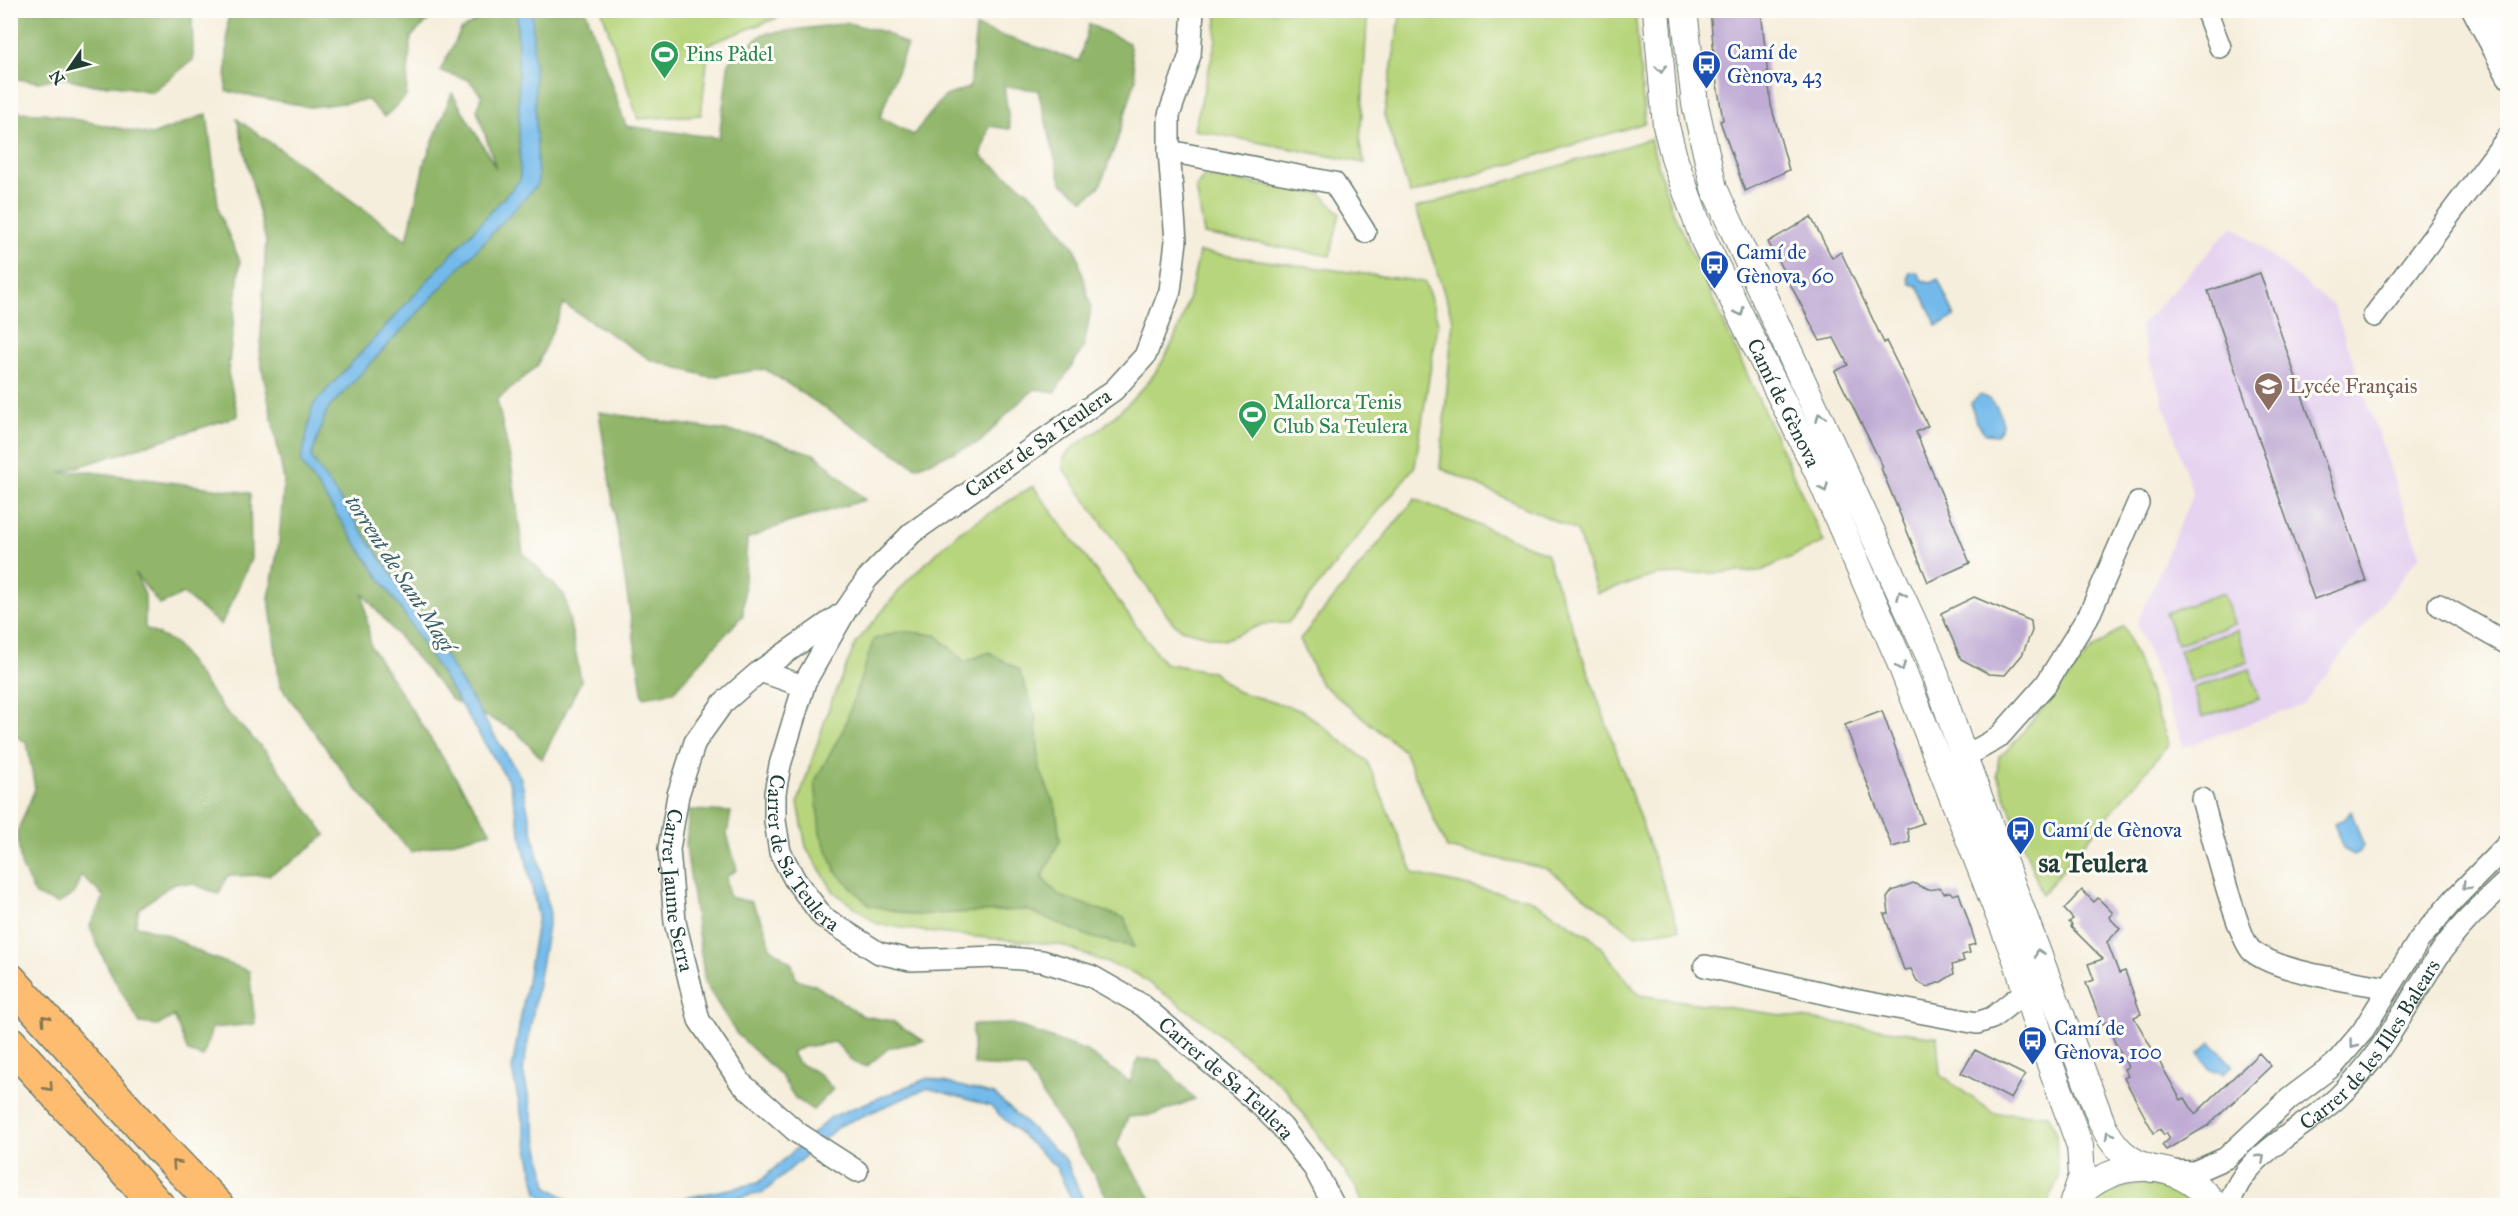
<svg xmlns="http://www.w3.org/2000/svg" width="2518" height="1216" viewBox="0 0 2518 1216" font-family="'IM FELL Great Primer',serif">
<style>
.built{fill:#e5d3f0}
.green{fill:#b7d57b;stroke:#6b8958;stroke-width:1.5}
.forest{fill:#91b66b;stroke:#587a50;stroke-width:1.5}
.water{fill:#73baeb;stroke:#497c90;stroke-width:1.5}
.building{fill:#bfabd4}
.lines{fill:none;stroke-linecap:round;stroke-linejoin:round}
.minor-casing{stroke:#6a7b6f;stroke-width:24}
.tertiary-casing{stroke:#6a7b6f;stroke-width:28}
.motorway-casing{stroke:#6a7b6f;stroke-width:36}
.minor{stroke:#fff;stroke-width:21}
.tertiary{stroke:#fff;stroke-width:26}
.motorway{stroke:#fdbc70;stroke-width:33}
.oneway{stroke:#8f9e9a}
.oneway2{stroke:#83764f}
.labels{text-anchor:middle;stroke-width:6;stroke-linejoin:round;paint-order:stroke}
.transit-label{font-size:21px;fill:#164399;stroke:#fdfcf7;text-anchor:start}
.leisure-label{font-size:21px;fill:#27864d;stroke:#fdfcf7;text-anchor:start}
.education-label{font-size:21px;fill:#785e54;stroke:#fdfcf7;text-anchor:start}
.street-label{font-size:21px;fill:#1f3d34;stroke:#fdfcf7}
.water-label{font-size:22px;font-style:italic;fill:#38626b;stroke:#fdfcf7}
.district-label{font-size:27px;font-weight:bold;fill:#1f3d34;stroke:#fdfcf7}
</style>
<rect width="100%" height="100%" fill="#fdfcf7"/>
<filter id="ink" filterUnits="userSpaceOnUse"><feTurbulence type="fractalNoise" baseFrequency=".0167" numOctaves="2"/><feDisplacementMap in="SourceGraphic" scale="12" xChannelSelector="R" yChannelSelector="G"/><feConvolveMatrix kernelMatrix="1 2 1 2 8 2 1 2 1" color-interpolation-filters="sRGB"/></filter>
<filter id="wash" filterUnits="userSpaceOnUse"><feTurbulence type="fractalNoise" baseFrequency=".008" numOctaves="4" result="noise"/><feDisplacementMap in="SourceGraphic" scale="24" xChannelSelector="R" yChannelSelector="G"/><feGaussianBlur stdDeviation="1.35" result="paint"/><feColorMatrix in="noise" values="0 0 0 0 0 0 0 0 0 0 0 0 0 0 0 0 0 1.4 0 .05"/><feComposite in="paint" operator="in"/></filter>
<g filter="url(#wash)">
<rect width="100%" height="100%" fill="#f6eedc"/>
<!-- built -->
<path class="built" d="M2233,226l101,80 86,249 -118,150 -118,42 -47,-124 56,-129 -54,-167z"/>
<!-- green -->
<path class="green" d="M602,11v-1l193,1 -86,33 -8,71 -63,4z
M1217,11h147l3,10 -7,124 5,18 -171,-33 22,-90z
M1401,11h234l10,112 -235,71 -26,-79z
M1650,139l21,69 153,334 -63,29 -104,4 -60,18 -20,-62 -137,-63 13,-148 -37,-112z
M1204,176l117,18 19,19 -10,43 -126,-22 -8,-47z
M1199,252l226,30 13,39 -23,145 -127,157 -25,1 -39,16 -43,-11 -9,-7 -109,-154c0,-5 0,-9 3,-13 9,-11 22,-17 33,-25 15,-13 31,-28 44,-42 34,-38 47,-87 56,-136z
M1033,486l131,177 49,9 23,19 67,20 64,50 47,113 116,25 65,41 44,55 298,42 3,38 54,38 54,1 8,20 2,46 -11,26 -684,-1 -6,-16 -72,-101 -82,-67 -67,-47 -75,-29 -126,-12 -57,-9 -44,-32 -28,-45 -8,-45 32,-97 26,-62 52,-63 51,-48z
M1415,499l131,54 133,376 -44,6 -87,-66 -101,-21 -43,-97 -84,-68 -20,-44z
M2223,593l11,31 -57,20 -11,-31z
M2124,626l45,118 -127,150 -45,-119 2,-19 9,-6 80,-97z
M2237,630l11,32 -58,20 -11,-32z
M2250,669l9,30 -57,18 -9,-29z
M2147,1184l23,5 24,16h-102c16,-16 34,-19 55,-21z"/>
<!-- forest -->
<path class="forest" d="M10,11h182l1,49 -41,32 -36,-7h-22l-33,-8 -22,5 -28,-4z
M228,11v-1l210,1 -27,26 -5,60 -22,20 -16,-17 -58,7 -84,-16z
M492,11h94l40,115 93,12 10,-77 34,-27 85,-11 36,9 23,13 -27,72 33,18 31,-38 26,-10 6,-60 103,34 10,-37 40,19 7,35 -19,63 -17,45 -16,14 -23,-18 -23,-92 -34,-4 6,43 -21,-3 -8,30 58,44 37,50 15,57 -7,40 -29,45 -20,-3 -20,17 -35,36 -64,25 -151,-98 -55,8 -59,-17 -87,-56 -27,62 -40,34 14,63 12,90 42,43 16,85 -39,78 -26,-28 -64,-31 -89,-106 8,53 120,185 -80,20 -58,-67 -73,-100 -11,-87 10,-56 5,-62 -24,-123 6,-116 -29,-122 170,121 17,-76 28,-71 44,75 -19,-58 5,-14 -13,-16 -29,-9 21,-41z
M10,112l34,1 108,22 55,-21 12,99 21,48 -12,112 10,43 -179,57 26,-2 165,22 1,66 -30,66 -38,-31 -23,11 -25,-32 10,22v33l30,15 46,63 46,47 59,82 -36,28 -21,12 -42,1 -8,18 -26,-10 -19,-1 -35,26 -4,16 33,10 37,20 44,16 6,53 -43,4 -9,29 -15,-5 -14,-36 -15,9 -19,-2c-19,-32 -38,-62 -50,-97l14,-29 -23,-22 -7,19 -16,10 -23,-9 -14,-30 -4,-33 18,-43 -8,-46 -17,-11z
M599,412l160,24 57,19 49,45 -81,24 -37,15 -4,76 -70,77 -30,5z
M901,631l35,4 29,27 24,-10 30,18 16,44 5,56 16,38 4,32 -18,38 18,18 65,22 9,29 -41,-9 -66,-28 -115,5 -43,-10 -32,-32 -17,-40 -5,-52 29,-53 30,-89z
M689,810l42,2 -4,22 10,36 -11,7 3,20 22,5 12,20 7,25 22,17 4,15 19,6 48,31 29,5 32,20 -35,7 -23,19 -13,-5 -18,-20 -31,5 -13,5 7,11 20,10 15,16 -20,21 -18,-12 -14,-22 -45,-43 -31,-50 -19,-137z
M1013,1024l73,27 44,31 8,-23 20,1 37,39 -41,16 -26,2 -11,28 38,60h-44c-24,-48 -58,-90 -85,-137l-52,-3 -2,-40z"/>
<!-- water -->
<path class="water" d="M517,11h15l6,173 -211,226 -16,48 101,145 109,175 29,136 -27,157 24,115 29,19h-21l-18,-12 -25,-124 26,-153 -28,-132 -106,-170 -103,-152 12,-57 207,-225z
M1910,272h7l5,8 8,3 8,-4 17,38 -18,9 -19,-40 -8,-2 -2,-7z
M1980,395c15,3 30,27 17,40l-11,-1 -10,-11 -5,-20z
M2351,811l12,33 -3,8 -6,3 -11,-6 -9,-26 11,-4z
M2211,1042l22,24 -10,8 -3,-3 -10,-1 -11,-17z
M928,1078l67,17 71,65 19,45h-11l-17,-37 -67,-62 -62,-18 -89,38 -76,67 -62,12 -54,1 111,-23 73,-66z"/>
<g id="blocks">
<!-- building -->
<path class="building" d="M1710,10h51l10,95 18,65 -44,21 -25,-70 3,-1 -7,-42z
M1811,217l21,41 9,-6 43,91 2,-2 42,85 -12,6 54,131 -42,19 -47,-114 2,-1 -48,-96 13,-6 -14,-27 -14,3 -52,-99z
M2260,273l106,308 -52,18 -106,-308z
M1974,597l57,24 1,10 -10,24 -17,20 -16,-1 -28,-15 -20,-46z
M1882,711l41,112 -16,6 3,13 -18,5 -47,-122z
M1913,883l15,7 12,-2 4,5 6,-1 3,3 6,-2 17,51 -8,2 2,7 -8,2 2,6 -12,4 2,9 -13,8 -14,5 -10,-6 -6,-12 -7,1 -20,-56h5l-2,-16 5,-7z
M2082,890l12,12 4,-4 15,15 -4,4 11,12 -13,13 12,31 6,-2 16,43 -7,3 47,83 4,-2 10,16 64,-61 12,13 -62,59 -43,25 -4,-5 7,-7 -2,-5 -3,2 -4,-6 -6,4 -10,-18 -20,-37 4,-2 -4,-7 4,-2 -13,-24 -8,-21 -5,2 -16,-41 8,-3 -6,-16 15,-5 -32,-32 1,-2 -3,-3 4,-3 -9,-10z
M1975,1050l50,25 -14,24 -50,-26z"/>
</g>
</g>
<g filter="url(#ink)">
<use href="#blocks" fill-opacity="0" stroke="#6a7b6f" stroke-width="1.5"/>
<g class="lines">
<defs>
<g id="minor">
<path id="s1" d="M1193,10l-3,45 -21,60v36l7,90 -6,50 -25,65 -31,34 -202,143 -45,46 -21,31 -41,72 -25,83 -5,28v28l5,31 15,28 28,37 56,36 31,7 87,-3 45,4 49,15 51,29 117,99 23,23 32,41 20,38"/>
<path d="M2206,10l14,37"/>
<path d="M2473,10l35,67"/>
<path d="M2498,15v15l10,19"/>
<path d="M1169,151l165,32 31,49"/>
<path d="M2374,316l134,-179"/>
<path d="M2439,605l69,39"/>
<path id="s2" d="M841,614l-81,57 -37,32 -28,39 -17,53 -9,54 6,73 24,98 42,63 57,50 59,38"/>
<path d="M760,671l43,15"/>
<path d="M1964,757l34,-19 48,-54 44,-71 48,-110"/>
<path d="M2202,799c7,24 36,141 50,152 27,22 100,30 136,37"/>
<path d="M1705,966l149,34 123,23 15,-5 35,-28"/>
<path d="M2168,1171l26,1 32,-14 63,-59 45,-34 28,-33 57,-92 36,-42 53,-54"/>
<path id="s3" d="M2229,1206c14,-52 72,-75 108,-108 47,-44 66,-88 100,-140 19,-30 46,-54 71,-78"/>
</g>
<g id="tertiary">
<path id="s4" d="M1656,10l10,116 9,35 29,80 113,230 80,184 120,307 25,80 38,104 2,30 -9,26"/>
<path d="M1684,10l11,94 19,84 216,470 34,99 138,366c11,24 25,38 51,46"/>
<path d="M2074,1200c39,-44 106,-43 142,6"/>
</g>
<path id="motorway" d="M10,980l150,167 57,59
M10,1043l148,163"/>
</defs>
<!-- minor casing -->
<use href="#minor" class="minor-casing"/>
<!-- tertiary casing -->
<use href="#tertiary" class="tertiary-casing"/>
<!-- motorway casing -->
<use href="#motorway" class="motorway-casing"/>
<!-- minor -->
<use href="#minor" class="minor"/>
<!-- tertiary -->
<use href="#tertiary" class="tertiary"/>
<!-- motorway -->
<use href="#motorway" class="motorway"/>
</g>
<!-- one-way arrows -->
<defs><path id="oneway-chevron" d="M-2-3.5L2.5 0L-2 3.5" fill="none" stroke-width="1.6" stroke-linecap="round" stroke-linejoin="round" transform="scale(1.5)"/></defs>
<g class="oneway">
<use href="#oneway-chevron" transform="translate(1661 69) rotate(84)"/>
<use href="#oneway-chevron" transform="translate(1740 312) rotate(64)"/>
<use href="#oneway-chevron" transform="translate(1820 417) rotate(-114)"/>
<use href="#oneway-chevron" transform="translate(1824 488) rotate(66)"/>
<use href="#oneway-chevron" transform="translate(1901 595) rotate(-114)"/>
<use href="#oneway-chevron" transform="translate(1901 667) rotate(69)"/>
<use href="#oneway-chevron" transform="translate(2466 886) rotate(135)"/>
<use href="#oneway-chevron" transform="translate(2039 953) rotate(-110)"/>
<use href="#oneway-chevron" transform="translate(2353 1044) rotate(127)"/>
<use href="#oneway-chevron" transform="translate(2109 1135) rotate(-120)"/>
<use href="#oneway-chevron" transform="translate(2261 1158) rotate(-43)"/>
</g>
<g class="oneway2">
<use href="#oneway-chevron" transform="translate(45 1019) rotate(-132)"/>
<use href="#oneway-chevron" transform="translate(49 1087) rotate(48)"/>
<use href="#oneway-chevron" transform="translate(176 1164) rotate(-133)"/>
</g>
</g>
<!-- icons -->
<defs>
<symbol id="stadium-pin" viewBox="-11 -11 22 30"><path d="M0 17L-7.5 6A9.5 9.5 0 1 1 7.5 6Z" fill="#2e9e5b" stroke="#fdfcf7"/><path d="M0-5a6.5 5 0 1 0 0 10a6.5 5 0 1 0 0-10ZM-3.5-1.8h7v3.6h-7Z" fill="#fff"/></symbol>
<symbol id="bus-pin" viewBox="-11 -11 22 30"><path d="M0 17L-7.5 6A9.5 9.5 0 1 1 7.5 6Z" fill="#1a4fb4" stroke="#fdfcf7"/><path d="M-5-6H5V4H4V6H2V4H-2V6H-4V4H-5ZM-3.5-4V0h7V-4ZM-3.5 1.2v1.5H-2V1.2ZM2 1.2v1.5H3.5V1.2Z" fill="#fff"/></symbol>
<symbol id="school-pin" viewBox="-11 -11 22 30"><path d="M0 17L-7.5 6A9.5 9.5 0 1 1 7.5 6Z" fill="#8d6e63" stroke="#fdfcf7"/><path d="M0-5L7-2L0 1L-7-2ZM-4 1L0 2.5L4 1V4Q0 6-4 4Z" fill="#fff"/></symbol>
</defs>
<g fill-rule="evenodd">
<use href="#stadium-pin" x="648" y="38" width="33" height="45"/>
<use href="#bus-pin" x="1690" y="48" width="33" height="45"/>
<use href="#bus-pin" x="1698" y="248" width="33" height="45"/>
<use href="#school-pin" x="2252" y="370" width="33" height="45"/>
<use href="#stadium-pin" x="1236" y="398" width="33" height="45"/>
<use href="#bus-pin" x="2004" y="814" width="33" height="45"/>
<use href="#bus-pin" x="2016" y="1024" width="33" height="45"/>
</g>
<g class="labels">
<!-- transit labels -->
<g class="transit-label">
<text x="1727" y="59">Camí de<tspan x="1727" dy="24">Gènova, 43</tspan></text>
<text x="1736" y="259">Camí de<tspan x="1736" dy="24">Gènova, 60</tspan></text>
<text x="2042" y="837">Camí de Gènova</text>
<text x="2054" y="1035">Camí de<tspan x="2054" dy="24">Gènova, 100</tspan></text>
</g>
<!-- leisure labels -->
<g class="leisure-label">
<text x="686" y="61">Pins Pàdel</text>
<text x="1273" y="409">Mallorca Tenis<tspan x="1273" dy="24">Club Sa Teulera</tspan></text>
</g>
<!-- education labels -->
<g class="education-label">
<text x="2289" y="393">Lycée Français</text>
</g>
<!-- street labels -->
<g class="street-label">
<text dy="7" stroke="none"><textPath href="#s4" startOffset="418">Camí de Gènova</textPath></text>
<text transform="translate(1038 443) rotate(-35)" y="7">Carrer de Sa Teulera</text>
<text dy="7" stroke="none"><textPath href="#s1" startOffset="1016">Carrer de Sa Teulera</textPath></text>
<text dy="7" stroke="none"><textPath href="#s2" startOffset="348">Carrer Jaume Serra</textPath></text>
<text dy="7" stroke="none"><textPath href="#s3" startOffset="218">Carrer de les Illes Balears</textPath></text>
<text dy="7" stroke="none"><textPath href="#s1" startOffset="1538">Carrer de Sa Teulera</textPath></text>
</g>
<!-- water labels -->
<g class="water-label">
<text transform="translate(401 573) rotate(57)" y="8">torrent de Sant Magí</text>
</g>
<!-- district labels -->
<g class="district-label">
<text x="2093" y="872">sa Teulera</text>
</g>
</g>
<!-- margin -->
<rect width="2518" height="1216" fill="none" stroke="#fdfcf7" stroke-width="36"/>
<!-- north arrow -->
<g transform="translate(69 69) rotate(235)" stroke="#fdfcf7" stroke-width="4.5" paint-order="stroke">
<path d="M0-4.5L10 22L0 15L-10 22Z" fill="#1f3d34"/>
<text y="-9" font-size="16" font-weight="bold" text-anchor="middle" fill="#1f3d34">N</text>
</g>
</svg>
